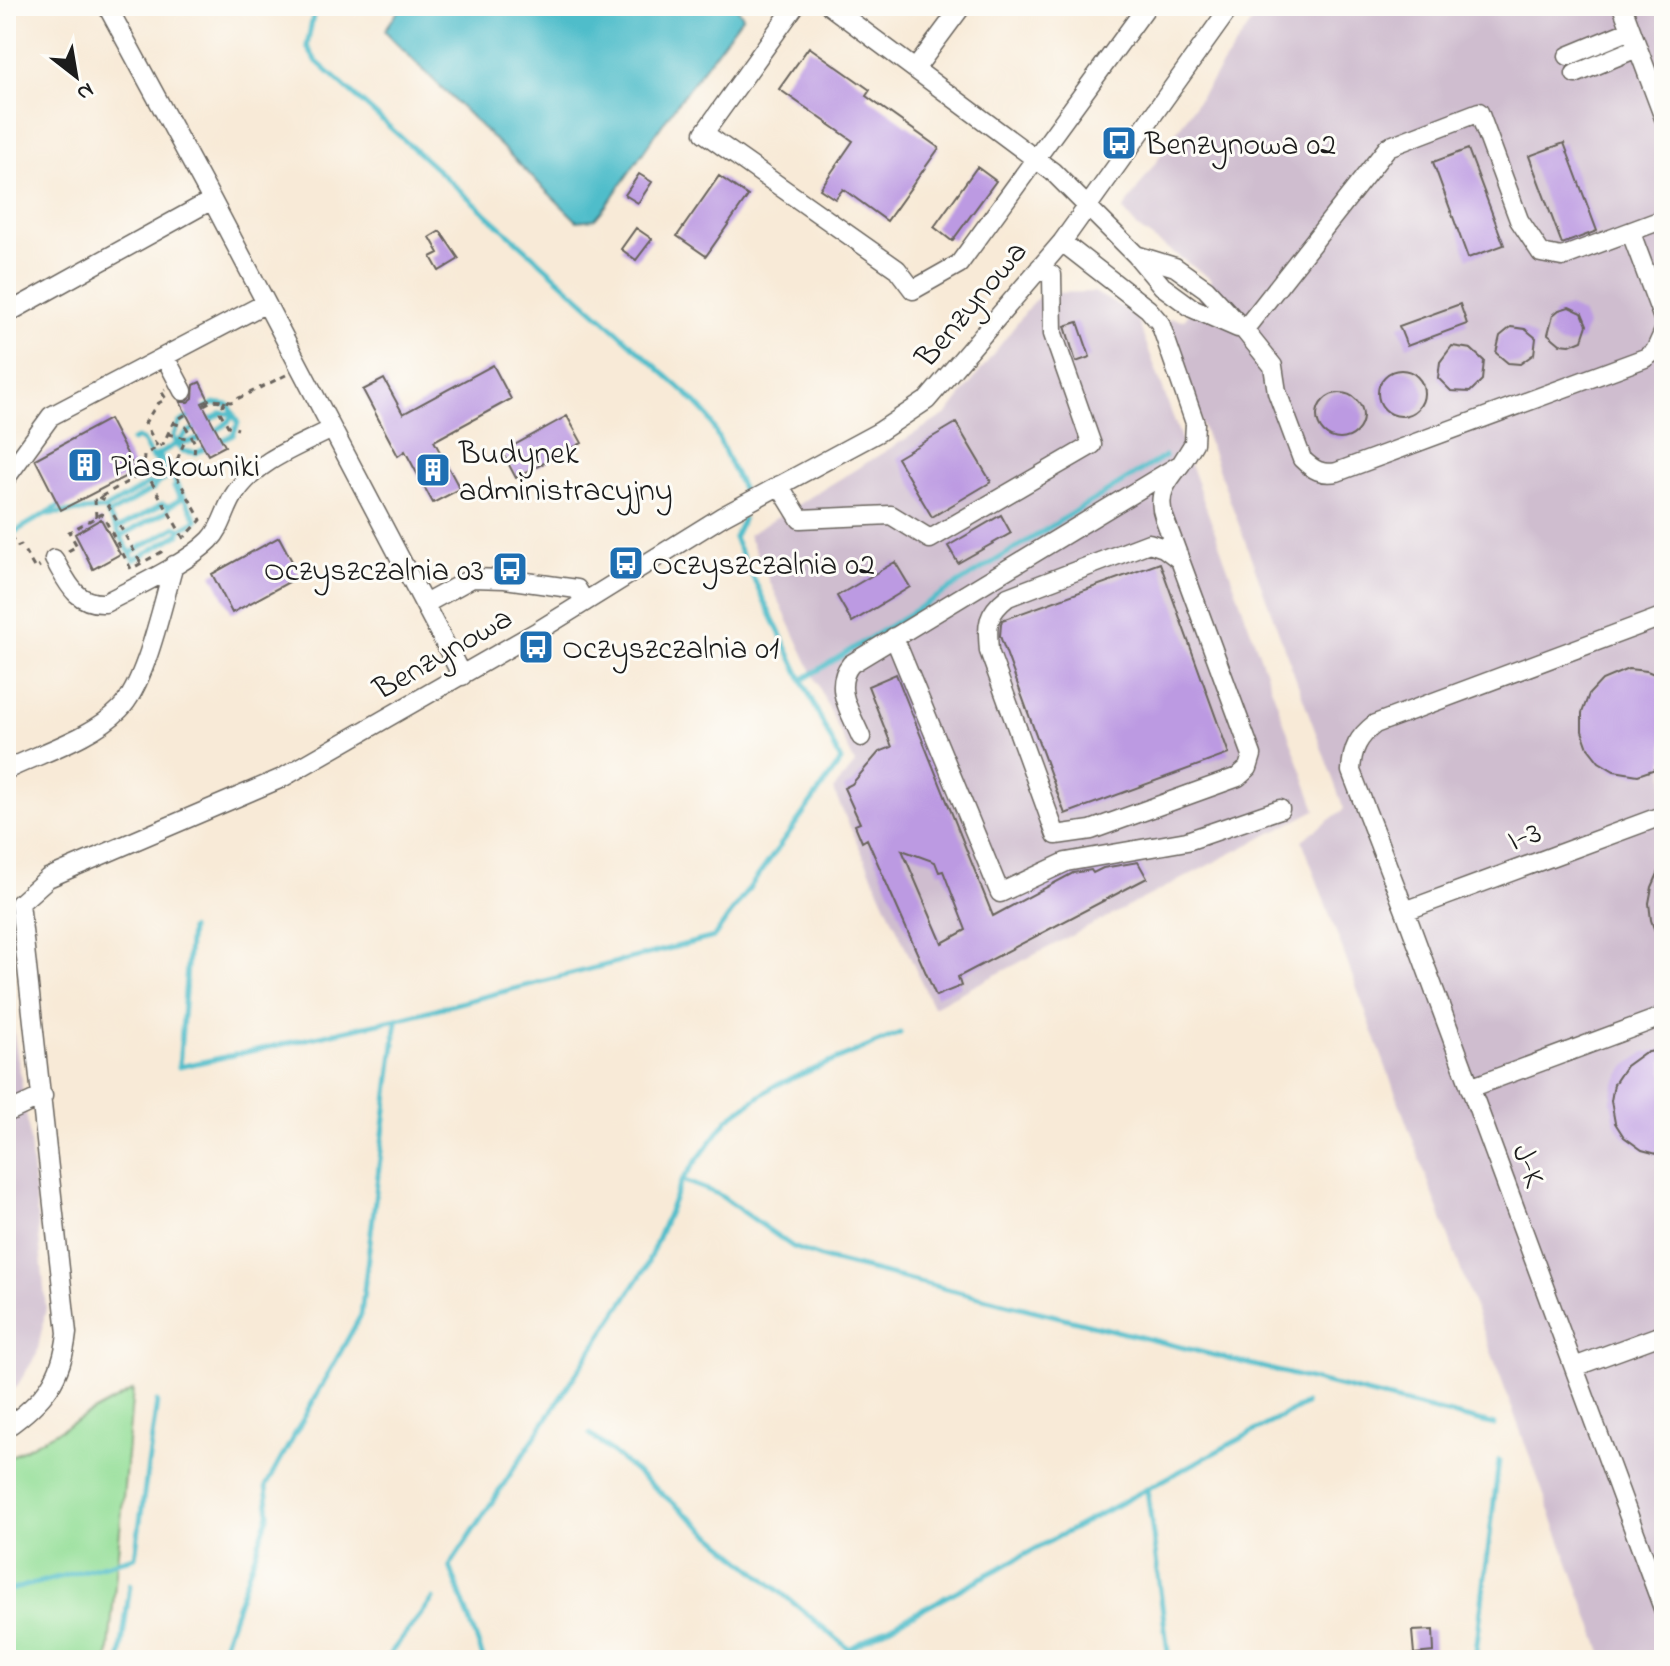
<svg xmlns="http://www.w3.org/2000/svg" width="1670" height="1666" viewBox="0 0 1670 1666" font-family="'Indie Flower',sans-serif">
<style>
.industrial{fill:#cfbdcf}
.green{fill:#96df9a;stroke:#597e5b;stroke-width:2}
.water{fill:#50bdca;stroke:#366c73;stroke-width:2}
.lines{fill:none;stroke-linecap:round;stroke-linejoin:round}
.stream{stroke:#50bdca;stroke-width:5}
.building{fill:#bc9ae2;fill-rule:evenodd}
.minor-casing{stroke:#69645d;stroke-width:21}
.path{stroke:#69645d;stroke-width:3;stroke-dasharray:6 6;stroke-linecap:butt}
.minor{stroke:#fff;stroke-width:18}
.labels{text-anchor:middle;stroke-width:6;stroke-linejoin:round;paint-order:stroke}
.poi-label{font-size:32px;fill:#1c1c1c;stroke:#fdfcf7;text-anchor:start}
.street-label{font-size:32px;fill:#1c1c1c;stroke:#fdfcf7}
</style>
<rect width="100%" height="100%" fill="#fdfcf7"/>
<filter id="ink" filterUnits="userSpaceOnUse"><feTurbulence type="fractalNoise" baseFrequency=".0125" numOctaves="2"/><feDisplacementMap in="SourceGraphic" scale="16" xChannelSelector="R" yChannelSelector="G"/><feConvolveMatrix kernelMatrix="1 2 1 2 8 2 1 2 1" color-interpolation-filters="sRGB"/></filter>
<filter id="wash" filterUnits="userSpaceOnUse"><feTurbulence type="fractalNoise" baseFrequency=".006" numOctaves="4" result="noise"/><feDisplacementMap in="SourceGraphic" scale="32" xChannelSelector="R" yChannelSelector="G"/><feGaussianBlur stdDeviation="1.8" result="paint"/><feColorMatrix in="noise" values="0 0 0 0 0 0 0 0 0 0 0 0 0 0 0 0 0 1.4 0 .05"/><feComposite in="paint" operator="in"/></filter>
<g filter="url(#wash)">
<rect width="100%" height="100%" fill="#f8ead7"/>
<!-- industrial -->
<path class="industrial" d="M1263,6h401v1654h-59l-303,-820 42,-31 -180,-487 7,-4 13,2 28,-40 -74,-52 -15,-18z
M1094,292l42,23 180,495 -383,197 -100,-217 22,-26 -107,-229 200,-122 86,-112 10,-8z
M6,982l23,150 17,176 -9,46 -20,32 -11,10z"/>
<!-- green -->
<path class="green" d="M133,1390l-25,270h-102v-201z"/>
<!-- water -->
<path class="water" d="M402,6h333l8,10 -70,93 -67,97 -11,13 -18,2 -185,-182 -7,-9z"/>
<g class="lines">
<!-- stream -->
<path class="stream" d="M315,6l-8,40 9,15 372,334 20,21 37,79
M214,403l15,2 9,18 -5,12 -37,18 -14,-2 -6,-7 -3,-7 6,-14z
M206,422l16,-9 12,1
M132,441l5,-3 5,2 10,18 24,-14 11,-11 10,-6
M177,444c20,-2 44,-12 57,-29
M105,509l45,-26 5,2
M48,514l57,-5 29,51 45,-26 2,-5 16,-9 -38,-66
M108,515l45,-26 2,-4 11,-6 -12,-23
M117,529l46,-25 6,2
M121,536l46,-25 2,-5 12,-7 -7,-12
M6,537l53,-31
M130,553l46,-26 5,2
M802,680l363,-224
M190,929l-11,138 218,-48
M682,1180l36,14 75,53 33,12 669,166
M590,1434l259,215 456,-245
M1147,1489l22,171
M6,1591l129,-34 22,-155
M120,1660l10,-75
M218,1660l51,-146 -3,-28 95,-171 36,-296 317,-82 127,-176 -107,-223 9,-19
M385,1660l48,-61
M484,1660l-34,-94 195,-297 37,-89 46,-61 46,-33 126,-53
M842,1660l7,-11
M1475,1660l24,-200"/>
</g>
<g id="blocks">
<!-- building -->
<path class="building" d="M809,47l61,43 -4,6 73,52 -52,73 -44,-32 -8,10 -15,-10 33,-48 -74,-52z
M1564,143l33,88 -35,13 -33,-88z
M1468,149l36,96 -36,13 -35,-96z
M977,167l19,14 -44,60 -18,-14z
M639,174l13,8 -14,21 -13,-8z
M719,176l29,20 -42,60 -29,-20z
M636,228l16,11 -16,21 -15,-11z
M440,231l19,28 -20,12 -8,-14 8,-4 -9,-16z
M1460,304l7,20 -60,22 -8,-20z
M1569,307l13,6 5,12 -5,15 -12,5 -10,-1 -12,-10 5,-19 6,-5z
M1078,322l12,35 -14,5 -11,-36z
M1511,327l14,2 11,9 -2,16 -14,10 -12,-1 -12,-10 4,-17z
M1452,346l19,3 13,12 -2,19 -12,12 -19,-1 -13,-13 2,-16z
M493,365l18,34 -77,42 26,48 -27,14 -28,-52 -7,5 -35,-66 21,-11 19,35z
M1378 393a23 23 0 1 1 46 0a23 23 0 1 1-46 0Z
M200,382l9,18 -7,3 23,43 -17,9 -28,-53h8l5,-4 1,-13z
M1317 416a23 23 0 1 1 46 0a23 23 0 1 1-46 0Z
M567,416l15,27 -66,35 -14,-26z
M109,419l27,52 -75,39 -26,-51z
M956,423l35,59 -59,35 -35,-59z
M1001,515l10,18 -53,30 -10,-17z
M101,519l19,35 -27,15 -18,-35z
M279,537l21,39 -68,37 -20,-39z
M895,562l15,25 -58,35 -15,-26z
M1160,563l69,191 -164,60 -65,-178 1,-12 1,-4z
M1628,669l19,2 17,7v88l-26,9 -24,-4 -15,-9 -11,-14 -6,-17v-18l7,-19 13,-14z
M896,674l97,242 80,-43 18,-3 2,3 10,-5 35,-6 9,16 -189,99 3,9 -25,10 -69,-157 -5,3 -7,-17 5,-2 -16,-35 8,-4 27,-32 13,-5 -24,-61zM902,850l33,12 4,10 4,-1 23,59 -24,13z
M1664,860v90l-2,1 -11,-31 -2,-17 3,-16z
M1664,1049v107l-22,-6 -18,-13 -9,-14 -4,-22 3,-17 12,-18 18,-13z
M1433,1630l1,22 -20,2 -2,-23z"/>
</g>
</g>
<g filter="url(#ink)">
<use href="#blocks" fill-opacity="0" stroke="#69645d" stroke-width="2"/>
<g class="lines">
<defs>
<path id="minor" d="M107,6l105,194 250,476
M795,6l-91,127 193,136 16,21 46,-26 188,-258
M830,6l223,166 83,83 26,31 30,22 46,20
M1622,6l42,112
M1568,56l63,-26
M916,68l46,-62
M1575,74l62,-26
M1631,233l33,88
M1136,255l39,12 31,22 38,41 29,36 4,26 25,67c11,11 20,16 35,13l308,-114 10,-7 9,-20
M6,314l206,-114
M1244,330l144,-183 91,-35 40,108 22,33 21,4 102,-38
M165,357l18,34
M6,478l45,-62 215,-113
M779,485l21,34 91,-4 39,24 162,-94 -39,-111 -1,-59 -12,-8
M54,559c13,22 21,46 51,44 30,-16 81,-39 105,-63 13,-13 15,-33 26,-48 22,-32 63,-46 96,-63
M1180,560l-16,-12 -15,-5 -141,54c-22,17 -21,28 -19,54l67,184 35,-5 147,-53 10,-9 4,-13 -88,-238c-8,-22 3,-36 17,-53
M425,604l47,-26 33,1 72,10 8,13
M1664,616l-289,108c-17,13 -23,25 -24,47l54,140 259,700
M894,637l106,256 66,-31 121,-21 93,-32
M861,737c-10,-24 -29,-50 -10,-73l330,-200 13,-21 1,-20 -35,-100 -12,-14 -86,-67
M6,770c35,-17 87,-33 114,-61 26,-25 43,-108 54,-144
M20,903l28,-25 234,-100 256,-147 185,-115 156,-84 48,-32 135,-158 169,-236
M1405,911l259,-96
M1470,1088l194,-72
M6,1113l37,-17
M1574,1367l90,-33
M6,1428c38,-27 56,-49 61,-95l-47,-430"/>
</defs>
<!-- minor casing -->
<use href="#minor" class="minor-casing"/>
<!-- path -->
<path class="path" d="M225,401l-5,11 8,14 10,3
M204,405l9,-5 18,2 55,-27
M173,423l13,4 9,16 -1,13
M168,434l18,4 -13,32 28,50 -16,17
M157,446l-12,-23 12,-19 9,-5 -5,-8 4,-2
M143,473l5,3 36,63
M149,476l11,-1 15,-8
M99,497l6,3 36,63
M96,517l-1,-17 48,-27 1,-18 19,-11 10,-21 13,-9
M6,528l7,12 -7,3
M68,551l9,-5 -8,-14 33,-18 29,55 34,-19
M6,552l15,-7 14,24 5,-3"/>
<!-- minor -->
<use href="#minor" class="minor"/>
</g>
</g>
<!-- icons -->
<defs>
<symbol id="bus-square" viewBox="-11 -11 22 22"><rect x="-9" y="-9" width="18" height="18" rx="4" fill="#1f6fb2" stroke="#fdfcf7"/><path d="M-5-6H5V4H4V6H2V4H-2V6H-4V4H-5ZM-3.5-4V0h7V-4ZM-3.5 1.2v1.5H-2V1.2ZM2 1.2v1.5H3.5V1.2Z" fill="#fff"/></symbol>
<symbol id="building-square" viewBox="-11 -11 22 22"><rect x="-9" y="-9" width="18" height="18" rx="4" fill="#1f6fb2" stroke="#fdfcf7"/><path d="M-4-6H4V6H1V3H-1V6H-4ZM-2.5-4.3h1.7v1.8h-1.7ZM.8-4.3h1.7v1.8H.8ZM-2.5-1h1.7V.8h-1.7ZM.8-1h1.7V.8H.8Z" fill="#fff"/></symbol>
</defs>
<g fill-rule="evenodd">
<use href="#bus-square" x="1099" y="123" width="40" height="40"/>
<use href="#building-square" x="65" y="445" width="40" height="40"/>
<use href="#building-square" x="413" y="450" width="40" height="40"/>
<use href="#bus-square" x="606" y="543" width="40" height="40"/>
<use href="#bus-square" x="490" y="549" width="40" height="40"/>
<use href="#bus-square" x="516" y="627" width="40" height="40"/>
</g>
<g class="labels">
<!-- poi labels -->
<g class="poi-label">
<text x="1145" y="154">Benzynowa 02</text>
<text x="459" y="463">Budynek<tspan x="459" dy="37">administracyjny</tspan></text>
<text x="111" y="476">Piaskowniki</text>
<text x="652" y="574">Oczyszczalnia 02</text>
<text x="484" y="580" text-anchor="end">Oczyszczalnia 03</text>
<text x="562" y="658">Oczyszczalnia 01</text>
</g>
<!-- street labels -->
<g class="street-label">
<text transform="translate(970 303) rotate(-50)" y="11">Benzynowa</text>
<text transform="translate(442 652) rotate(-30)" y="11">Benzynowa</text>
<text transform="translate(1524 835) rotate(-20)" y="11">I-3</text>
<text transform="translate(1530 1165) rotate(70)" y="11">J-K</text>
</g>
</g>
<!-- margin -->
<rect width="1670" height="1666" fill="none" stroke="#fdfcf7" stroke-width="32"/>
<!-- north arrow -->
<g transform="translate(76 76) rotate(149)" stroke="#fdfcf7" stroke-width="6" paint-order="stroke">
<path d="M0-6L14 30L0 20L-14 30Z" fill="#1c1c1c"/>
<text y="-12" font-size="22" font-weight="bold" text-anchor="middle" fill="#1c1c1c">N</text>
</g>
</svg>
